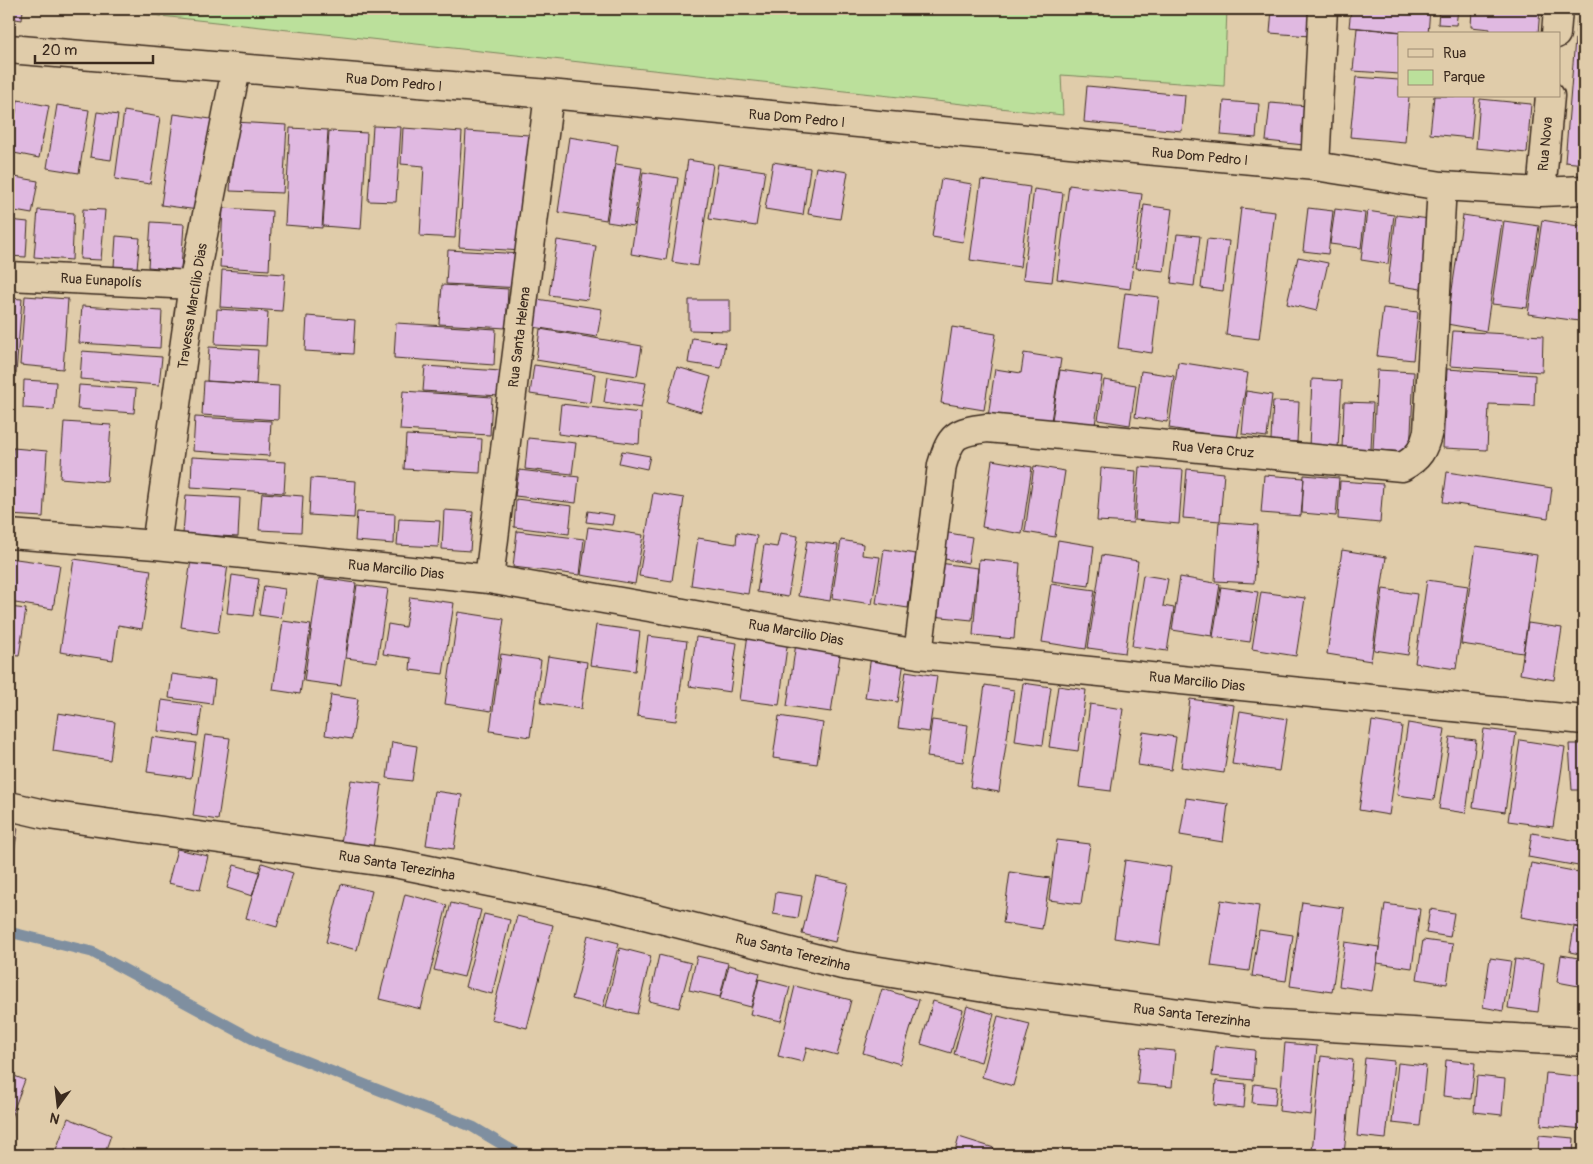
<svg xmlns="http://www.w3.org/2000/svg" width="1593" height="1164" viewBox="0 0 1593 1164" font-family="Pangolin,sans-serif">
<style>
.green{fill:#bbe09b;stroke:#7b855c}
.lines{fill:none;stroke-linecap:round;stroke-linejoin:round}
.stream{stroke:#7f8fa0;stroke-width:11}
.building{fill:#e0b9e1;stroke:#3b2a1e}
.street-casing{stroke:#3b2a1e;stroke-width:31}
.street{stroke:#e0ccaa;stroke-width:28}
.labels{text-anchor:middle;stroke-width:4;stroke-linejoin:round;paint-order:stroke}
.street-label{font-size:14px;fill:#3b2a1e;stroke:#e0ccaa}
</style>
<rect width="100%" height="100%" fill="#e0ccaa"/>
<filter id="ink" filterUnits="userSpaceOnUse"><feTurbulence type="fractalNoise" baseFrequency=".02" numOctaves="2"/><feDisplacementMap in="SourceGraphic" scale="10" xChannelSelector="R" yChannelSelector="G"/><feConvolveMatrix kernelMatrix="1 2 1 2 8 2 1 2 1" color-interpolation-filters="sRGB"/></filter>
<g filter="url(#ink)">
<!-- green -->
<path class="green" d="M97,9h1130l-3,77 -163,-11 2,40z"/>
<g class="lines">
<!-- stream -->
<path class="stream" d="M9,932l83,20 170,92 211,83 47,28"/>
</g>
<!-- building -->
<path class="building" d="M9,9h14l-1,11 -13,-2z
M1272,9h40l-2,27 -40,-3z
M1351,9h79l-2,25 -79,-7z
M1439,9h19l-2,16 -18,-1z
M1472,9h68l-2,25h-49l1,-5 -19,-2z
M1578,11l6,1v22l-8,-1z
M1357,28l66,6h-24v40l-46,-3z
M1575,39l9,1v124l-19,-2z
M1356,77l43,3v16h10l-4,46 -55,-5z
M1087,86l98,9 -3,36 -98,-9z
M1434,96h41l-4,42 -41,-4z
M1480,99l51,5 -4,49 -51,-5z
M18,100l31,6 -10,52 -30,-6z
M1224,101l35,3 -3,34 -35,-3z
M1270,103l38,3 -4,39 -38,-4z
M57,105l32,5 -10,63 -32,-5z
M124,111l36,6 -10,67 -35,-5z
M97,112l21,3 -7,45 -21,-3z
M174,114l37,5 -13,91 -37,-5z
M234,122l53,3 -4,68 -53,-2z
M373,126l28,1 -5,75 -28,-1z
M290,128l38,2 -6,98 -37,-3z
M403,128l59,4 -7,106 -35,-2 4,-70 -23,-2z
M329,131l38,2 -6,96 -38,-3z
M466,131l63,4 -7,116 -63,-4z
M569,137l49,8 -12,75 -48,-8z
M688,160l25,4 -15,102 -26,-4z
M773,162l37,6 -7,47 -38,-6z
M616,164l26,4 -9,58 -26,-4z
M718,164l47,7 -9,55 -47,-7z
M816,167l32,5 -8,47 -32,-5z
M643,172l35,6 -12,82 -35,-6z
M9,176l29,5 -6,33 -23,-4z
M941,179l31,5 -9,58 -31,-5z
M981,180l49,7 -10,80 -50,-7z
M1069,185l73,9 -12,95 -73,-10z
M1034,189l29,4 -11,89 -29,-3z
M1144,205l28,4 -8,62 -28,-3z
M223,208l49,3 -3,59 -49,-3z
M1241,208l34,4 -16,127 -33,-4z
M1308,208l25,3 -5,43 -25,-3z
M83,209l22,1 -4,50 -21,-1z
M1335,209l30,4 -4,35 -31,-4z
M38,210l36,3 -2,47 -38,-3z
M1367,211l27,4 -6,49 -27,-4z
M1396,215l34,4 -9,70 -33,-5z
M1463,215l39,6 -16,110 -39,-7z
M9,220l19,2 -2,35 -17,-1z
M1542,220l42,7v56l-5,38 -51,-7z
M1504,221l35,5 -12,82 -35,-4z
M151,222l33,2 -3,46 -33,-3z
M1177,234l23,2 -6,50 -23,-3z
M116,236l24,2 -3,30 -23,-1z
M1207,239l22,2 -6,50 -22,-3z
M557,240l39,6 -8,54 -39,-5z
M448,250l75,4 -2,34 -75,-4z
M1298,257l30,6 -11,48 -30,-7z
M222,270l63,4 -3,37 -62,-4z
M442,285l66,4 -2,39 -67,-4z
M1125,293l34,4 -7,56 -34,-5z
M25,296l43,3 -5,70 -43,-4z
M9,298l13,1 -6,74 -7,-1z
M537,299l65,10 -5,28 -64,-10z
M689,300h41v31l-41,-1z
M82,306l80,5 -2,37 -81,-5z
M1383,308l35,4 -5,48 -36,-4z
M217,309l51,3 -2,34 -51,-2z
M307,316l48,4 -2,34 -48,-3z
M396,323l100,6 -2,36 -100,-7z
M952,327l44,7 -12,76 -43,-7z
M540,329l102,17 -5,30 -101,-16z
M1453,331l90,5 -1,36 -92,-6z
M692,338l33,5 -4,25 -33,-5z
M209,347l49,3 -2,34 -49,-3z
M82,351l80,6 -3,28 -79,-6z
M1024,353l37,6 -11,68 -62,-10 7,-48 26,4z
M1178,362l70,11 -11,66 -68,-11z
M534,365l61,9 -4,29 -61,-9z
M425,366l76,5 -2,25 -76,-5z
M677,367l34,10 -10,35 -34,-10z
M1447,369l88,6 -1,31 -45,-2 -2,46 -44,-2z
M1060,370l42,6 -8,56 -43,-6z
M1377,370l37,2 -4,80 -37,-2z
M1141,371l33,5 -7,46 -32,-5z
M608,377l38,6 -5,25 -37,-6z
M1312,379l30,2 -4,67 -29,-1z
M24,380l32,2 -2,28 -31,-2z
M1104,380l32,5 -6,40 -32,-5z
M204,381l75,5 -1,34 -76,-5z
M79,385l57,4 -2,24 -57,-4z
M403,391l89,6 -2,38 -90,-5z
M1246,391l26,4 -5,42 -25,-3z
M1273,401l26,1 -2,40 -26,-2z
M1344,402l29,1 -2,46 -29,-1z
M561,404l80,9 -2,31 -81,-10z
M195,417l76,4 -2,35 -76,-5z
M64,422l47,3 -4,57 -47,-4z
M406,435l76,4 -2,34 -76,-4z
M528,438l48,5 -4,31 -47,-5z
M13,448l34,3 -4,66 -34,-2z
M622,451l28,5 -3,13 -28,-6z
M192,457l94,5 -2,31 -93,-6z
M992,460l40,7 -10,67 -40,-7z
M1034,466l31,5 -10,66 -30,-5z
M1139,467l44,3 -4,54 -44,-4z
M1101,468l35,3 -3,52 -36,-2z
M1187,469l37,4 -4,48 -37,-3z
M519,470l60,7 -3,26 -61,-7z
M1447,472l105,16 -4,30 -105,-16z
M1264,475l40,3 -3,38 -40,-3z
M1304,475l35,3 -3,38 -34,-3z
M311,478l45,3 -2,37 -45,-3z
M1340,481l43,3 -3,39 -42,-4z
M262,493l41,3 -2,36 -42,-2z
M653,493l31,5 -12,83 -33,-5z
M186,495l54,3 -2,39 -55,-3z
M516,499l56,7 -3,28 -55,-7z
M444,510l29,2 -3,39 -28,-2z
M588,511l26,4 -2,10 -26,-3z
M357,512l38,2 -1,30 -39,-3z
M399,519l41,2 -2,26 -41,-2z
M1219,522l39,3 -4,58 -39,-2z
M588,527l55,8 -8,49 -54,-9z
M517,531l67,8 -4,36 -67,-8z
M737,532l20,4 -9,58 -57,-9 7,-47 38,6z
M943,532l29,5 -4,26 -29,-5z
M780,533l18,3 -10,61 -31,-5 7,-47 13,2z
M841,540l22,4 -1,11 18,2 -8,47 -40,-6z
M1058,540l36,6 -5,40 -37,-5z
M807,541l31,4 -8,56 -32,-5z
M1476,546l61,9 -14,98 -62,-9z
M884,549l32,5 -8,54 -32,-5z
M1342,550l44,7 -15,104 -44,-7z
M1102,555l36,6 -13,92 -37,-5z
M9,558l51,7 -7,44 -44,-7z
M74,559l77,11 -9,59 -24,-4 -5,35 -53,-8z
M979,559l41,4 -6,76 -41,-4z
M191,560l37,5 -10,68 -37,-6z
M939,563l39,5 -6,52 -40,-4z
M232,575l27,4 -6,37 -26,-3z
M1143,575l25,4 -5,27 11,2 -7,43 -35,-5z
M1180,577l40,7 -8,52 -40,-6z
M319,578l37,5 -15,103 -37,-5z
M1427,580l41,6 -12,83 -41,-6z
M1051,584l44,6 -9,59 -44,-7z
M357,585l31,4 -11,73 -31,-4z
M264,586l21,3 -4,29 -22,-3z
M1221,587l37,5 -8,50 -37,-5z
M1383,589l34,5 -9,61 -34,-5z
M1261,592l44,6 -9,58 -44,-7z
M410,597l44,6 -11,71 -33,-4 1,-12 -28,-4 5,-30 17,3z
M9,607l17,2 -7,47 -10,-1z
M458,612l46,7 -13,92 -46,-7z
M283,621l28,4 -11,69 -27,-4z
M1528,623l34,5 -8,52 -34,-6z
M596,625l44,6 -5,40 -45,-6z
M748,634l40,6 -9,65 -40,-5z
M648,636l39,5 -11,80 -39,-5z
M696,637l41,6 -7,49 -41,-6z
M796,643l45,6 -10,63 -44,-6z
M501,654l40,6 -11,77 -40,-6z
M548,656l39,6 -6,47 -40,-6z
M871,656l33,5 -6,41 -33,-4z
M906,671l31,5 -8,56 -31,-4z
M172,674l43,6 -3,24 -43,-6z
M1023,683l28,4 -8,58 -28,-4z
M985,685l29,5 -15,102 -29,-5z
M1058,686l28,4 -8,61 -29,-4z
M331,695l27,4 -6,40 -27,-4z
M1190,699l44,6 -10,68 -43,-6z
M162,700l40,6 -4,30 -40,-5z
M1090,704l33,5 -12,82 -32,-4z
M1240,711l47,8 -8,52 -47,-7z
M58,713l57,9 -5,38 -57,-9z
M779,716l44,7 -6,41 -44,-6z
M932,720l36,5 -5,37 -36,-5z
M1372,721l30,5 -13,89 -30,-5z
M1408,723l37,6 -11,71 -37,-5z
M1484,729l32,4 -11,79 -32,-5z
M1143,732l33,5 -5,33 -33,-5z
M205,735l25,3 -12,82 -25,-4z
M152,737l44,6 -5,35 -44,-6z
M1450,737l26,3 -10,73 -27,-4z
M1520,740l45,7 -12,80 -45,-6z
M392,742l25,4 -5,35 -25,-3z
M1569,744h15v46h-12z
M351,780l31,4 -9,64 -32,-5z
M434,791l28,4 -8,54 -28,-4z
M1186,798l42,6 -5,38 -43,-7z
M9,827l9,1 -5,29h-4z
M1532,833l52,9v25l-56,-10z
M1057,840l33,4 -9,60 -32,-4z
M177,849l31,7 -8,34 -32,-7z
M1125,860l46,7 -11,78 -46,-7z
M262,863l31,10 -16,54 -31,-9z
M1531,863l53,10v55l-63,-11z
M234,865l26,7 -8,24 -25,-8z
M1010,872l40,6 -8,51 -39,-6z
M816,876l32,7 -13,59 -33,-8z
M341,884l31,7 -15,59 -31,-8z
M776,892l26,4 -4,22 -25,-4z
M405,894l42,11 -26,104 -42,-10z
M1221,900l38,6 -10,65 -38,-5z
M1302,902l42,6 -12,84 -42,-6z
M451,903l30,7 -17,67 -30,-7z
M1385,904l35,5 -8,59 -35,-5z
M1430,909l24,4 -4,24 -24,-4z
M484,914l26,6 -18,74 -27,-7z
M517,916l36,9 -26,103 -36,-9z
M1574,927l10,2v26l-14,-3z
M1259,930l34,5 -7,46 -34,-5z
M588,935l31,8 -16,64 -31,-8z
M1423,940l30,4 -6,40 -30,-5z
M1345,942l34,5 -7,44 -33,-5z
M620,948l31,8 -14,58 -31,-7z
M659,955l32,8 -12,45 -30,-7z
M1561,955l23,4v28l-27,-5z
M697,956l31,7 -8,34 -31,-7z
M1490,958l21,3 -8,50 -20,-4z
M1515,959l29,4 -6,49 -30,-4z
M729,965l31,8 -9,34 -31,-8z
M759,979l31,8 -9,34 -31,-7z
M795,986l56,14 -14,55 -30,-8 -4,15 -25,-6z
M882,989l37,11 -19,64 -37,-11z
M933,1001l30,9 -12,43 -30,-9z
M967,1006l27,8 -13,48 -27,-8z
M998,1016l32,8 -17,62 -31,-9z
M1285,1043l32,3 -6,69 -32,-4z
M1215,1046l40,4 -2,30 -41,-4z
M1141,1048l34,3 -3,36 -35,-3z
M1321,1056l32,4 -9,95 -32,-3z
M1365,1058l29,3 -8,78 -29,-3z
M1446,1060l29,3 -4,36 -28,-3z
M1398,1063l28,3 -6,60 -28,-3z
M1546,1073l38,4v52l-43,-4z
M9,1074l16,6 -16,42z
M1477,1076l28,3 -3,36 -28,-3z
M1216,1081l30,3 -2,24 -30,-3z
M1254,1084l23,3 -2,18 -23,-2z
M68,1118l43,17 -7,20h-50z
M1539,1135l35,3 -1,17h-35z
M959,1137l35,11 -3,7h-37z
M121,1149l18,6h-21z"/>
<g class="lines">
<defs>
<path id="street" d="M1556,34l2,-25
M9,49l540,45 766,72 127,20 99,6 43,-2
M1315,166l8,-157
M1541,192l9,-96
M9,276l184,9
M9,534l147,11 333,34 429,75 666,66
M156,545l37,-260 43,-216
M489,579l60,-485
M918,654l24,-189c9,-30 13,-33 45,-37l415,39c17,-9 22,-18 26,-36l14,-245
M9,806l39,9 351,49 210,42 233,59 168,27 249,31 325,19"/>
</defs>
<!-- street casing -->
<use href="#street" class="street-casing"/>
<!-- street -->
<use href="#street" class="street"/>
</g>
</g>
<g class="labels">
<!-- street labels -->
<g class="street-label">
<text transform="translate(394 82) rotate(5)" y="5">Rua Dom Pedro I</text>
<text transform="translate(797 118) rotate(5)" y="5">Rua Dom Pedro I</text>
<text transform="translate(1545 144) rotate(-85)" y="5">Rua Nova</text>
<text transform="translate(1200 156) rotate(5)" y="5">Rua Dom Pedro I</text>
<text transform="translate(101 280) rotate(3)" y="5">Rua Eunapolís</text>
<text transform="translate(192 306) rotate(-81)" y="5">Travessa Marcílio Dias</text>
<text transform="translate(519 337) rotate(-83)" y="5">Rua Santa Helena</text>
<text transform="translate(1213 449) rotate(5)" y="5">Rua Vera Cruz</text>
<text transform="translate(396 569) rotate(6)" y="5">Rua Marcilio Dias</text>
<text transform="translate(796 632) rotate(10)" y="5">Rua Marcilio Dias</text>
<text transform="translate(1197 681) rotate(6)" y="5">Rua Marcilio Dias</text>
<text transform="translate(397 865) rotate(10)" y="5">Rua Santa Terezinha</text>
<text transform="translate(793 952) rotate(14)" y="5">Rua Santa Terezinha</text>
<text transform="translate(1192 1015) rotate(7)" y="5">Rua Santa Terezinha</text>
</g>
</g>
<!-- margin -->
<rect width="1593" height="1164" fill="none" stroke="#e0ccaa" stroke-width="30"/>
<rect x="15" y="15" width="1563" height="1134" fill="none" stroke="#3b2a1e" stroke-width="2" filter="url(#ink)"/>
<!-- legend -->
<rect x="1398" y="32" width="162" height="65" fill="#e0ccaa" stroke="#9e8b72"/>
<rect x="1408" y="49" width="25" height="8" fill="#e0ccaa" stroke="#9e8b72"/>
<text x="1443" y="58" font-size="15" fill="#3b2a1e">Rua</text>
<rect x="1408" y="70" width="25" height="15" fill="#bbe09b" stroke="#9e8b72"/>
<text x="1443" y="82" font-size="15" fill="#3b2a1e">Parque</text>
<!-- north arrow -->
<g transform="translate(58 1106) rotate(195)" stroke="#e0ccaa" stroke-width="4" paint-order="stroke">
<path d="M0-4L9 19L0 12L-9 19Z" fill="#3b2a1e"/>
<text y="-8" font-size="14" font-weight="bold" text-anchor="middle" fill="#3b2a1e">N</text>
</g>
<!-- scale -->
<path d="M35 55v8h118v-8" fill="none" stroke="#3b2a1e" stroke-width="2.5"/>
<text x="42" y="55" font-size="15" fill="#3b2a1e" stroke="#e0ccaa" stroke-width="4" paint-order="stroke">20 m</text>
</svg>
